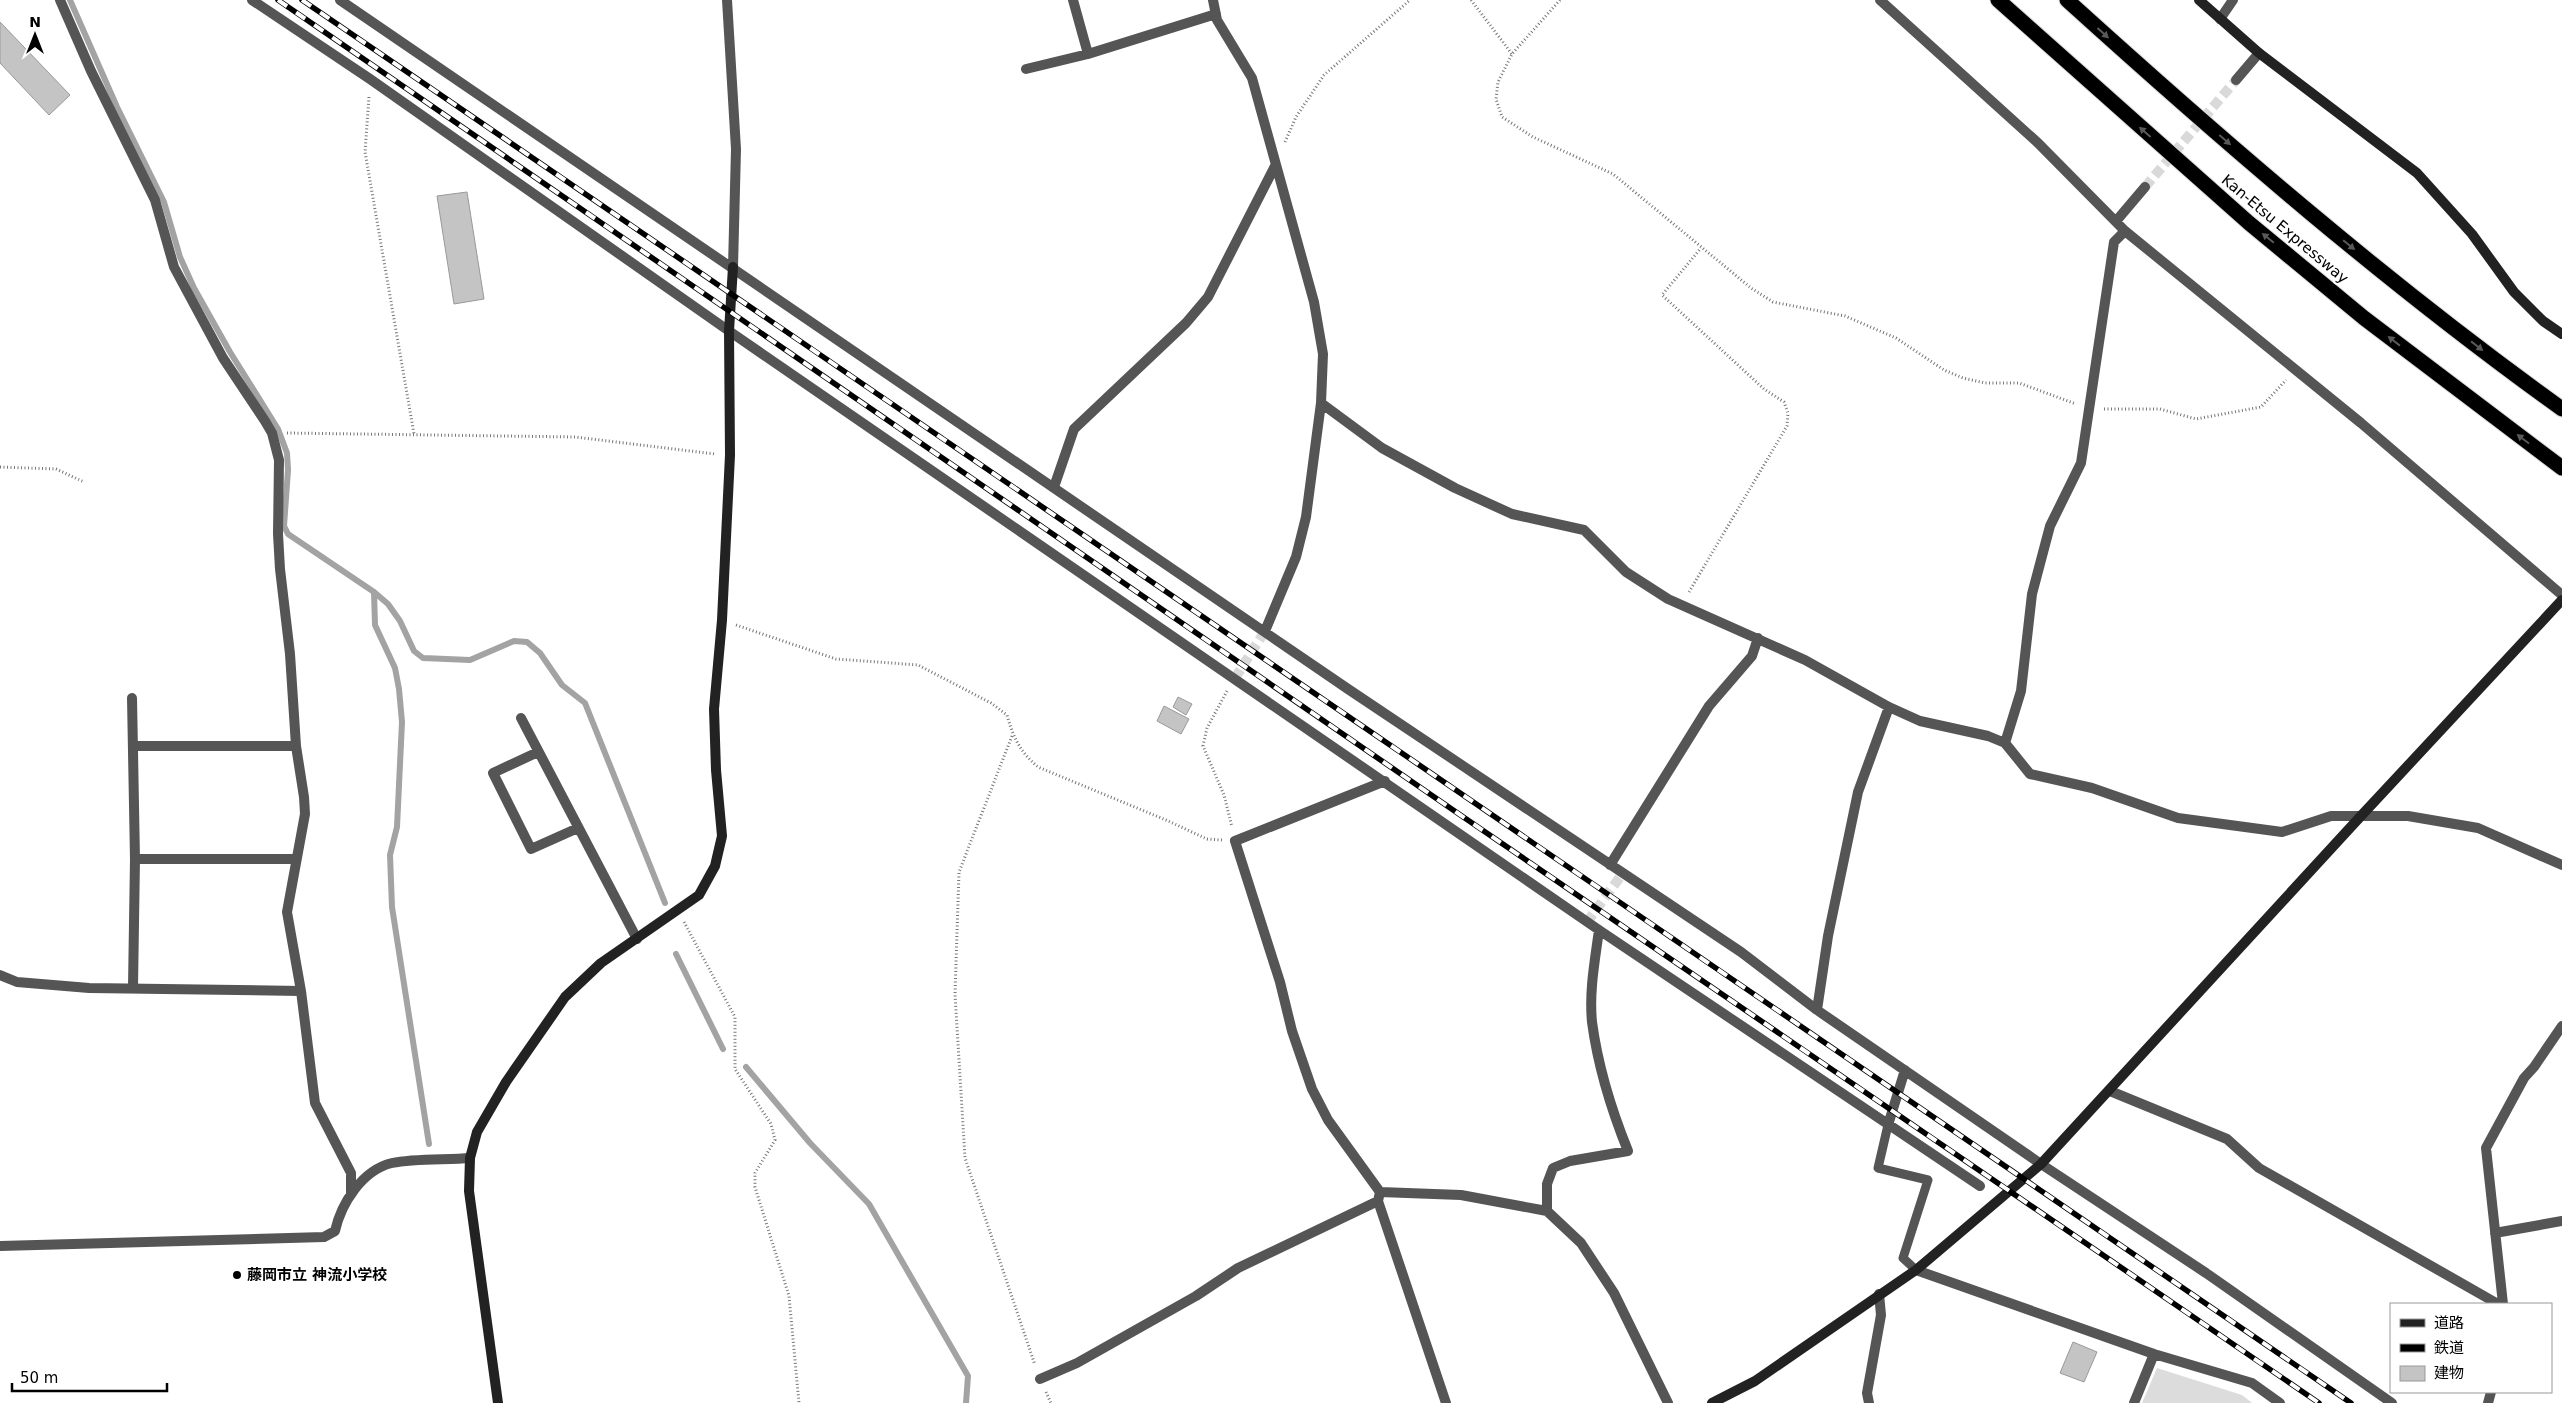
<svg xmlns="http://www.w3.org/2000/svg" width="2562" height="1403" viewBox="0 0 2562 1403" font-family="'DejaVu Sans','Noto Sans JP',sans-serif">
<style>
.green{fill:#dcdcdc}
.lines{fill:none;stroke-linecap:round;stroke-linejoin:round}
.stream{stroke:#a3a3a3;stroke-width:6}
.building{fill:#c4c4c4;stroke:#999}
.street-tunnel{stroke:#d9d9d9;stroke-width:10;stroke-dasharray:10 5;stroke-linecap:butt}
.highway-casing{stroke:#dbdbdb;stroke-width:17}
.path{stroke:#777;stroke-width:3;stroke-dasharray:1 2.5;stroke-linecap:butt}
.lane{stroke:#555;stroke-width:9}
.street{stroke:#555;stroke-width:10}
.secondary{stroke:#222;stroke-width:10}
.highway{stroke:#000;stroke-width:15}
.rail-casing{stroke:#000;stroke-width:5.5}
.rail{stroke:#fff;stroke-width:4;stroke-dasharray:11;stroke-linecap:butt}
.oneway{fill:#595959}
.poi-dot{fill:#000;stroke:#fff;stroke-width:2}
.labels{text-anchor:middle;stroke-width:4;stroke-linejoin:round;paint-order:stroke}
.street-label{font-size:15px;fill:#000;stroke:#fff}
.poi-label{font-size:15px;font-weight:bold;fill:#000;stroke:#fff;text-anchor:start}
</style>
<rect width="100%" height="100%" fill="#fff"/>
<!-- green -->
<path class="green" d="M2157,1368l85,27 10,8h-110z"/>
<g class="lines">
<!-- stream -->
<path class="stream" d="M70,0l47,107 47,95 16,55 14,31 36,64 48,77 9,24 1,17 -4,56 4,8 86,58 14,12 12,17 14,30 9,7 47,2 44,-19 13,1 13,11 22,32 23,18 80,200
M374,592l1,33 20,43 4,21 3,33 -5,105 -7,28 2,52 37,237
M676,954l47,95
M746,1067l64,76 59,61 99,172 -2,27"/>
</g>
<!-- building -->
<path class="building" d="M0,22l70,73 -21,20 -49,-52z
M467,192l17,107 -30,5 -17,-108z
M1178,697l14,7 -6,11 -13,-8z
M1164,706l25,13 -8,15 -24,-13z
M2073,1342l24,10 -13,30 -24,-9z"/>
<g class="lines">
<!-- street-tunnel -->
<path class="street-tunnel" d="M2145,187l91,-107
M1235,678l30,-47
M1587,922l36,-49"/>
<defs>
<path id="highway" d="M1998,0l251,223 115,95 198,150
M2067,0c159,144 321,284 495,409"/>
</defs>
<!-- highway casing -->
<use href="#highway" class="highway-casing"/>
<!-- path -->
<path class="path" d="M1471,0l41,54
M1560,0l-48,54 -14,28 -2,17 6,18 31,20 80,37 138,114 22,14 72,14 51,22 48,32 19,8 22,5h34l57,21
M369,97l-4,55 49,282
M1285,142l11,-25 28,-42 86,-75
M2104,409h56l36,10 65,-12 25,-27
M287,433l288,4 140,17
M0,467l56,2 28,13
M1689,592l98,-166 1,-13 -4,-11 -20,-13 -102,-94 39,-47
M736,625l100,34 82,6 73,38 16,12c6,22 13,37 31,52l128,53 41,19 15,1
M1227,691l-20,37 -4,18 21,49 8,32
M1012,736l-53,136 -4,122 10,164 70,207
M684,922l51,95v52l36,55 4,16 -20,33v14l34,109 10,107
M1046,1392l5,11"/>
<!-- lane -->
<path class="lane" d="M1888,1125l-10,43 50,12 -25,78 13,12"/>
<!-- street -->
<path class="street" d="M60,0l31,71 64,129 19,67 49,91 42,63 7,12 7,27 -1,74 2,35 10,85 6,92 8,51 1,17 -18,98 14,79
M252,0l118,79 359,252 870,599 381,256
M340,0l1008,689 393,263 76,58 224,154 165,109 186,130
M727,0l9,149 -3,118
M1073,0l15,54
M1213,0l4,20 35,58 62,224 9,52 -2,49 -15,114 -10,40 -31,74
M1880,0l158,143 87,88 236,192 201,172
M2220,19l13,-19
M1026,69l62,-15 128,-40
M2236,80l23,-27
M2117,220l28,-33
M2125,231l-11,11 -33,221 -31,63 -18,68 -11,97 -16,52 25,31 62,14 86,30 104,14 49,-16h77l70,12 84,37
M1321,403l61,45 73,40 57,26 72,16 42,42 42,27 137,61 84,47 31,14 68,15 17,7
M1054,487l20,-58 112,-106 22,-26 67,-131
M132,698l3,161 -2,128
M521,718l116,221
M134,746h162
M538,752l-45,21 38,76 47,-21
M1385,781l-150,60 45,141 12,49 20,58 16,31 52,72 -2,9 68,202
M135,859h161
M1610,865l99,-159 43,-50 6,-18
M0,975l17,7 72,6 212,3 14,112 36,70v21
M1817,1010l11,-74 30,-144 31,-85
M2110,1091l117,48 32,29 239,136
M1888,1125l17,-55
M1380,1192l81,3 86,16 34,32 33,50 54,110
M1547,1211v-27l6,-16 17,-7 58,-10c-17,-42 -30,-84 -36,-129 -3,-31 3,-62 7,-92
M2495,1233l67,-12
M0,1246l324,-9 11,-6c6,-27 27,-61 57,-68 23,-5 54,-3 78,-5
M1916,1270l238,84 98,29 28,20
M2503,1304l-17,-156 38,-70 10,-11 28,-41
M1040,1379l37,-16 119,-67 42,-28 140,-67
M1869,1403l-2,-10 14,-78 -2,-21
M2134,1403l20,-49
M2488,1403l3,-11"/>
<!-- secondary -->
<path class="secondary" d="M2199,0l60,53 158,120 55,61 42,58 29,29 19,13
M498,1403l-29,-212 1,-33 7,-26 29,-50 59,-85 36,-34 98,-68 16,-29 7,-30 -6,-66 -2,-61 8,-89 8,-165 -1,-124 4,-64
M1712,1403l43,-22 161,-111 125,-106 319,-347 202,-217"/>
<!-- highway -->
<use href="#highway" class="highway"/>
<defs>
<path id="rail" d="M278,0l1178,812 863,591
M302,0l2049,1403"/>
</defs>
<!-- rail casing -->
<use href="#rail" class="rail-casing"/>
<!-- rail -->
<use href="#rail" class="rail"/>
</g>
<!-- one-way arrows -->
<defs><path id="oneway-solid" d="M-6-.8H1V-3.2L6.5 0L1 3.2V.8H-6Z" transform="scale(1.25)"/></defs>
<g class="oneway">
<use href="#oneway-solid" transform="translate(2103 33) rotate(42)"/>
<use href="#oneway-solid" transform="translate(2145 132) rotate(-139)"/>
<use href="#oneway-solid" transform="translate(2225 140) rotate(41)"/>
<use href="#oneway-solid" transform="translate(2268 238) rotate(-141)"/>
<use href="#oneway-solid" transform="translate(2349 245) rotate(39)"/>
<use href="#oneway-solid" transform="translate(2394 341) rotate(-142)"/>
<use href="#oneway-solid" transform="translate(2477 346) rotate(38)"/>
<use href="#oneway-solid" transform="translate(2523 439) rotate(-143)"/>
</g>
<!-- markers -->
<circle class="poi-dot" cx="237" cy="1275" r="5"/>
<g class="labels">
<!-- street labels -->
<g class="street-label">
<text transform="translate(2285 229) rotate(40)" y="5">Kan-Etsu Expressway</text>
</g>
<!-- poi labels -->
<g class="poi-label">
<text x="247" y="1280">藤岡市立 神流小学校</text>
</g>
</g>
<!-- legend -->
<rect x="2390" y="1303" width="162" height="90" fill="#ffffff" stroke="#999999"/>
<rect x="2400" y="1319" width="25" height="8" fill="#222222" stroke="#999999"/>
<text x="2434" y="1328" font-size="15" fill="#000000">道路</text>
<rect x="2400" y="1344" width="25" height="8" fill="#000000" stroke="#999999"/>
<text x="2434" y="1353" font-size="15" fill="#000000">鉄道</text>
<rect x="2400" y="1366" width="25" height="15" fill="#c4c4c4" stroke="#999999"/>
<text x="2434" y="1378" font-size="15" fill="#000000">建物</text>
<!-- north arrow -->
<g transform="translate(35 35)" stroke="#ffffff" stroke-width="4" paint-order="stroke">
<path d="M0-4L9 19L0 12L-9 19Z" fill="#000000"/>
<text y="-8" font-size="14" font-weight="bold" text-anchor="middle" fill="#000000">N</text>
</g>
<!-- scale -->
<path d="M12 1383v8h155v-8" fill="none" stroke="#000000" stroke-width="2.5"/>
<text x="20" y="1383" font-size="15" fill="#000000" stroke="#ffffff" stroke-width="4" paint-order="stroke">50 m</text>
</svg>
